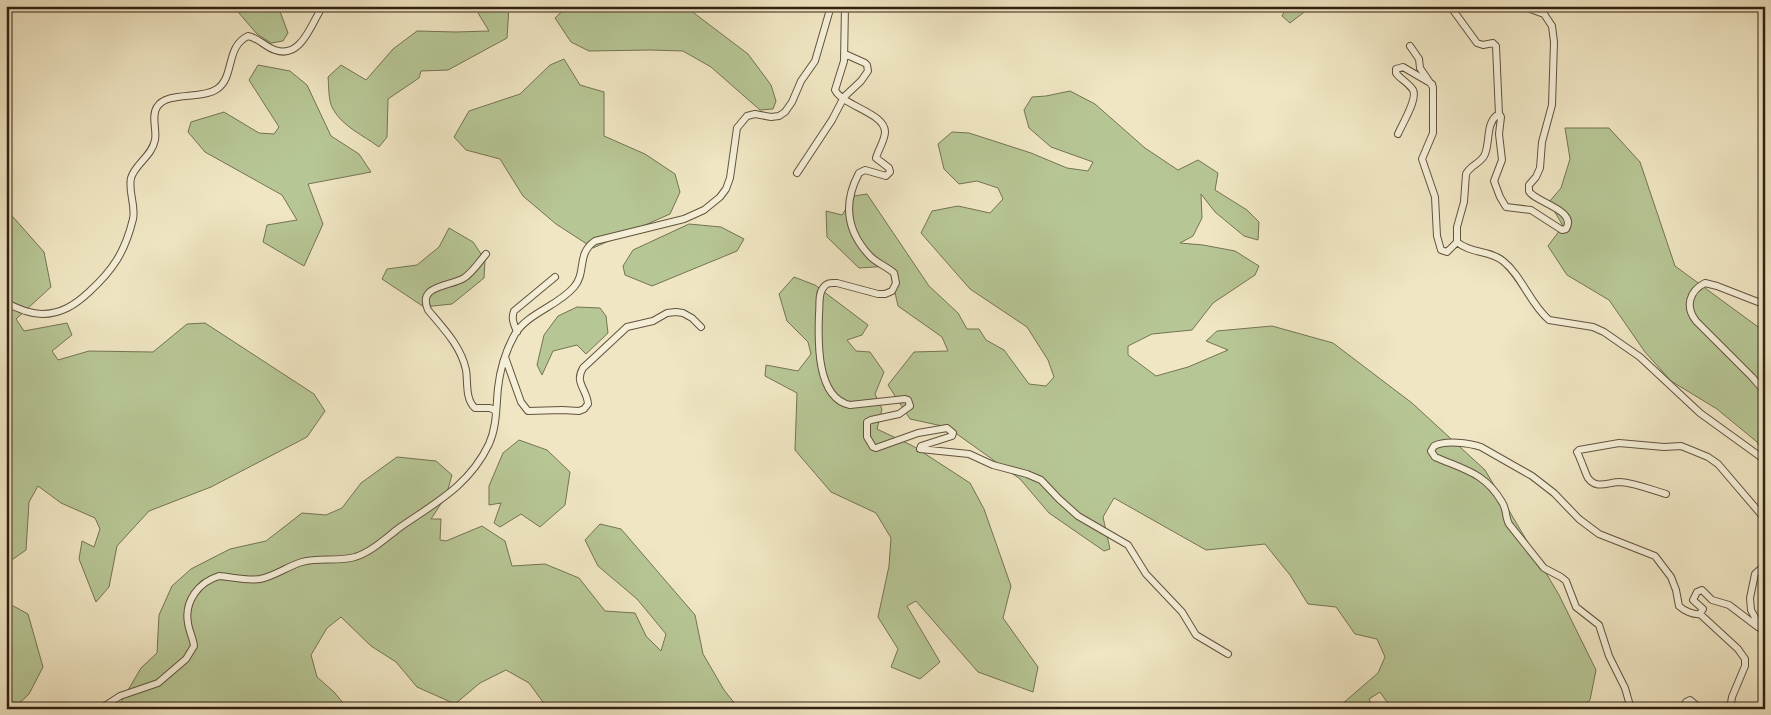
<svg xmlns="http://www.w3.org/2000/svg" width="1771" height="715" viewBox="0 0 1771 715" font-family="'EB Garamond',serif">
<style>
.green{fill:#b7c695;stroke:#747354}
.lines{fill:none;stroke-linecap:round;stroke-linejoin:round}
.minor-casing{stroke:#62523e;stroke-width:8}
.minor{stroke:#f5efd8;stroke-width:6}
</style>
<rect width="100%" height="100%" fill="#f0e6c3"/>
<filter id="stains"><feTurbulence type="fractalNoise" baseFrequency=".004" numOctaves="4"/><feColorMatrix values="0 0 0 0 .2 0 0 0 0 .09 0 0 0 0 .02 0 0 0 .5 -.17"/></filter>
<radialGradient id="worn" r=".72"><stop offset=".6" stop-color="#630" stop-opacity="0"/><stop offset="1" stop-color="#630" stop-opacity=".3"/></radialGradient>
<!-- green -->
<path class="green" d="M233,6h45l10,27 -5,8 -12,2 -14,-9z
M482,6h27l-2,32 -59,32 -27,1 -2,7 -31,21 -1,38 -8,10c-16,-12 -36,-20 -46,-38 -5,-8 -4,-23 -5,-32l13,-12 25,15 27,-31 24,-18 39,1 33,-1 -11,-18z
M568,6l118,1 62,47 23,31 5,16 -3,8 -13,1 -49,-43 -28,-16 -33,-1 -61,1 -18,-9 -16,-24z
M1287,6h25l-22,17 -8,-7z
M564,59l16,26 24,7v44l41,18 30,20 5,18 -10,22 -77,34 -37,-24 -33,-28 -23,-37 -34,-9 -12,-13 15,-26 51,-17 30,-29z
M258,65l32,6 17,14 24,51 28,18 12,18 -63,12 15,40 -19,42 -41,-24 4,-17 30,-5 -15,-25 -77,-43 -17,-20 3,-10 33,-10 35,21 15,1 5,-7 -30,-47z
M1070,91l25,13 50,44 33,22 20,-10 20,13 -3,17 32,20 12,12 -1,18 -14,-4 -29,-24 -14,-18 1,24 -9,18 -13,7 23,2 32,6 24,15 -4,9 -42,28 -21,27 -40,4 -24,12v9l28,21 32,-9 40,-17 -22,-9 11,-10 55,-5 61,17 79,60 73,67 74,125 37,75 -6,30 -11,9h-187l-12,-17 -11,7 5,10h-33l1,-5 36,-31 7,-16 -8,-18 -22,-5 -19,-27 -28,-3 -18,-29 -25,-31 -59,6 -92,-52 -11,19 7,32 -6,2 -55,-38 -29,-34 -73,-52 -37,-8 -22,-34 26,-33 34,-1 -6,-14 -44,-31 -9,-40 -30,2 -32,-31 -1,-26 16,4 12,-19 13,-2 62,92 29,27 9,16h12l7,11 18,10 25,34 17,2 8,-9 -6,-17 -21,-33 -57,-38 -49,-56 11,-22 26,-5 32,7 13,-14 -5,-11 -21,-7 -18,3 -15,-15 -6,-25 14,-12 17,1 62,20 36,15 21,3 5,-9 -42,-15 -22,-19 -5,-18 8,-13 14,-1z
M1565,128h44l31,34 35,104 90,66v123l-8,-13 -40,-33 -46,-28 -26,-29 -36,-52 -42,-25 -19,-29 15,-20 -14,-24 12,-14 9,-29z
M6,209l38,43 7,35 -35,32 8,12 43,-8 5,12 -20,16 6,9 31,-9 64,1 34,-28 18,-1 109,71 11,17 -18,26 -96,50 -62,24 -32,35 -8,41 -13,15 -17,-43 3,-18 12,6 6,-18 -5,-11 -34,-15 -23,-17 -9,16 -3,48 -20,14z
M689,224l32,3 23,12 -7,12 -85,35 -27,-11 -2,-9 10,-16z
M449,228l24,14 12,18 -1,18 -32,26 -28,3 -42,-28 5,-10 30,-4 22,-18z
M794,277l21,8 53,40 -6,10 -15,5 9,11 14,1 14,20 -9,22 7,15 -5,20 36,17 57,37 14,26 27,77 -8,32 35,49 -5,25 -55,-20 -62,-71 -9,5 33,56 -20,17 -29,-12 7,-18 -20,-32 11,-51 2,-28 -15,-25 -45,-21 -36,-42 2,-57 -32,-17 1,-11 32,6 13,-17 -3,-12 -21,-21 -8,-27z
M577,307l23,1 6,8 2,17 -22,21 -9,-9 -24,6 -11,24 -5,-10 7,-30 14,-19z
M519,440l28,10 23,22 -5,33 -25,22 -19,-13 -21,13 -6,-4 7,-20 -12,2v-19l14,-33z
M397,457l39,4 16,14 -6,21 -15,23h10l-1,21 6,1 36,-15 23,15 7,25 33,-2 34,14 26,33 30,2 11,23 15,15 5,-17 -29,-35 -39,-33 -13,-26 15,-16 21,5 74,86 8,39 21,36 15,19h-191l-19,-26 -23,-13 -26,13 -25,21 -38,-17 -21,-25 -25,-16 -30,-29 -14,11 -16,27 6,22 17,15 14,17h-231l24,-41 16,-15 2,-38 13,-29 19,-17 39,-20 36,-8 36,-28 24,2 16,-7 19,-25z
M6,602l22,12 15,53 -14,27 -16,15h-7z"/>
<g class="lines">
<defs>
<path id="minor" d="M845,6l-1,55 -9,29c8,16 50,23 50,42 0,8 -7,18 -9,26l13,10 1,4 -4,4 -21,-6 -6,3c-16,30 -13,57 10,82 7,8 17,11 25,18l2,10 -4,8 -7,3h-7l-41,-11c-6,0 -10,-1 -14,5 -5,6 -3,18 -4,26 -1,26 -3,84 31,91l55,-6 3,1 2,6 -11,8 -28,6 -4,2v15l6,10 3,1 42,-15 29,-5 6,5 -1,3 -31,10 -1,3 49,5 24,11 34,9 14,6 18,19 19,17 50,29 18,29 36,38 14,23 32,19
M1450,6l27,37 6,2 10,-2 3,3 3,69
M1522,6l22,8 8,12 2,16 -2,63 -10,37 -2,26 -4,9 -7,8v6c5,11 49,19 37,38l-4,1 -31,-20 -25,-3 -6,-10 -6,-16 8,-21 -3,-26 2,-17 -1,-2 -4,1c-10,9 -6,26 -11,38 -3,9 -15,11 -19,20l-2,28 -7,25v15c14,12 33,8 46,19 19,15 27,43 46,59l44,7 11,5 36,25 60,56 65,47
M1410,46l9,13 1,9 13,19v46l-11,26 13,38 2,39 4,14 6,2 10,-10
M1398,134c4,-10 20,-35 15,-44 -4,-7 -13,-11 -17,-17v-4l7,-2 29,17
M797,173l35,-53 12,-23 17,-16 7,-10 -1,-6 -2,-2 -20,-9
M486,254c-7,8 -13,18 -22,24 -15,9 -47,7 -36,32 15,18 33,36 38,60 2,12 -1,29 9,38h15l6,3
M1765,302h-7l-41,-16 -12,-3c-16,8 -20,24 -9,38l56,56 13,15
M6,303c12,5 23,11 36,11 19,0 33,-9 47,-22 24,-22 36,-40 44,-73 3,-13 -5,-27 -2,-41 4,-14 21,-22 24,-38 2,-10 -4,-24 2,-33 10,-16 44,-7 60,-18 18,-12 8,-42 31,-53 11,2 17,11 27,14 27,10 37,-29 48,-44
M517,332c-3,-8 -6,-13 -3,-21l41,-34
M505,357l16,45 7,9 34,-1 17,1 5,-2 4,-5c-1,-15 -14,-21 -5,-36l44,-41 26,-6 14,-8 9,-1 7,1 9,5 9,9
M1666,494c-14,-4 -31,-11 -46,-12 -12,0 -23,8 -32,-4 -2,-3 -8,-21 -11,-26l2,-2 40,-7 45,4 17,-1 10,4 17,7 10,7 47,55
M1700,614l38,35 7,10v7l-13,31 -2,12
M1759,625l6,9
M100,709l20,-13 38,-13 28,-24 8,-13c-1,-8 -5,-15 -6,-23 -4,-22 11,-41 31,-47 13,1 28,5 41,3 15,-3 28,-13 42,-17 17,-5 35,0 53,-5 16,-5 31,-19 44,-29 36,-25 70,-42 90,-84 8,-18 7,-37 9,-56 2,-18 8,-38 17,-54 13,-21 43,-28 59,-47 13,-15 2,-33 21,-46l89,-22 20,-9 16,-13 6,-8 4,-11 7,-50 10,-12 8,-2 16,3 8,-1 6,-4 7,-10 9,-21 14,-20 16,-55
M1631,709l-6,-21 -16,-32 -10,-31 -23,-18 -10,-26 -5,-4 -17,-9 -35,-44c-4,-7 -2,-15 -7,-22 -17,-29 -37,-32 -67,-45l-4,-6 3,-5c12,-6 35,-3 47,1l51,29 22,17 25,26 20,15 56,22 16,21 5,13 3,16c5,5 15,9 21,8l3,-5 -10,-9 4,-8 5,-2 10,10 17,5 29,22v-4l-7,-13 -1,-12 5,-24 10,-9
M1683,709l3,-7 4,-2 11,9"/>
</defs>
<!-- minor casing -->
<use href="#minor" class="minor-casing"/>
<!-- minor -->
<use href="#minor" class="minor"/>
</g>
<!-- margin -->
<rect width="1771" height="715" fill="none" stroke="#f0e6c3" stroke-width="25"/>
<rect x="8" y="8" width="1756" height="700" fill="none" stroke="#322012" stroke-width="2.5"/>
<rect x="12" y="12" width="1746" height="690" fill="none" stroke="#322012"/>
<rect width="100%" height="100%" filter="url(#stains)"/>
<rect width="100%" height="100%" fill="url(#worn)"/>
</svg>
